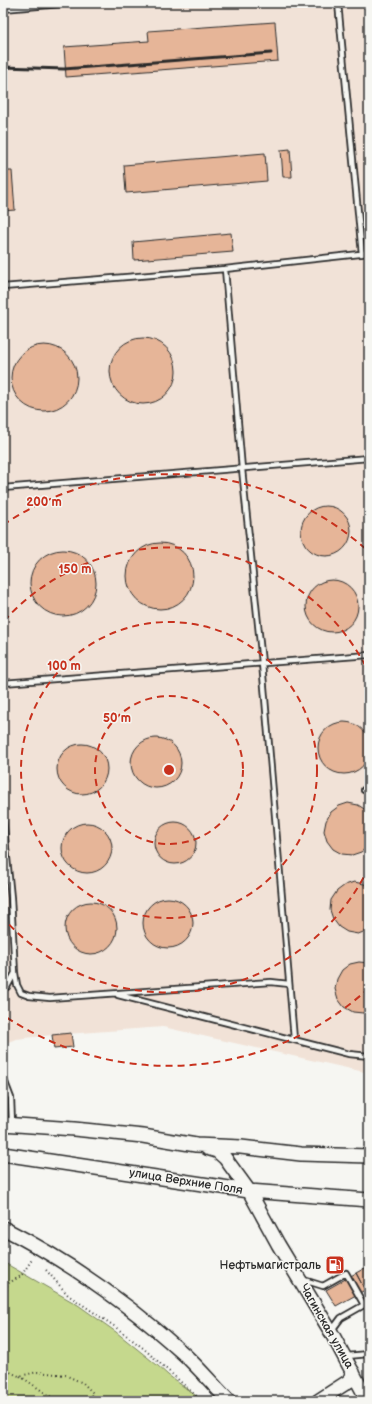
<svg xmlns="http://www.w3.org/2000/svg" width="372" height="1404" viewBox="0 0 372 1404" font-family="'Balsamiq Sans',sans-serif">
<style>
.built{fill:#f1e2d7}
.green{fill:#c5d88d;stroke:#78825c}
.building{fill:#e6b598;stroke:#2b2b2b}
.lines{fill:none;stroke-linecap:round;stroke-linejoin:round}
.lane-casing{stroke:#2b2b2b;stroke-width:8}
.secondary-casing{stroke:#2b2b2b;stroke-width:16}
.path{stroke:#2b2b2b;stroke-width:2;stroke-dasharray:1 3;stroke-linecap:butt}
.lane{stroke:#f6f6f2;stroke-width:4.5}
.secondary{stroke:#f6f6f2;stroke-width:13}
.rail{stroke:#2b2b2b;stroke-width:3}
.ring{fill:none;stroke:#c8321e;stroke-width:2;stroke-dasharray:7 5}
.labels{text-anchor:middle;stroke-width:3;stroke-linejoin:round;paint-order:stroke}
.street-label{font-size:12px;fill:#2b2b2b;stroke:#f6f6f2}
.poi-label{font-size:12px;fill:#2b2b2b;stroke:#f6f6f2;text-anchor:end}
.centre{fill:#c8321e;stroke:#f6f6f2;stroke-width:2}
.ring-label{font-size:12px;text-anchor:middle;font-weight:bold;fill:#c8321e;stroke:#f6f6f2;stroke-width:3;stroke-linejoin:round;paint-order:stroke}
</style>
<rect width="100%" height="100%" fill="#f6f6f2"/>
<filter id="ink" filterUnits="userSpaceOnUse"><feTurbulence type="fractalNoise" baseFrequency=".025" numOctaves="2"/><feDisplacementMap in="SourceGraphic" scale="8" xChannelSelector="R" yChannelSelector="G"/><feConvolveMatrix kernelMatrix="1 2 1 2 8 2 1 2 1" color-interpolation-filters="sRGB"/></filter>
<g filter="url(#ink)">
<!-- built -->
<path class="built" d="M3,3h366v1070l-206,-46 -111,8 -36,4 -13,5z"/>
<!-- green -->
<path class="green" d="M3,1262l75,43 38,27 41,33 11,10 35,26h-200z"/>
<!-- building -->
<path class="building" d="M275,22l3,39 -212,16 -2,-30 85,-6 -1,-10z
M290,149l2,28h-9l-2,-27z
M265,153l2,28 -141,12 -2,-28z
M3,171h9l3,39 -12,1z
M231,233l2,19 -99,8 -1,-18z
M110 371a33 33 0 1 1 66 0a33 33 0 1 1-66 0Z
M11 378a33 33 0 1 1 66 0a33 33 0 1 1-66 0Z
M301 531a25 25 0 1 1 50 0a25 25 0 1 1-50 0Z
M127 576a33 33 0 1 1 66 0a33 33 0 1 1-66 0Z
M30 583a33 33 0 1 1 66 0a33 33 0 1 1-66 0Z
M306 606a26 26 0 1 1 52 0a26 26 0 1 1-52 0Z
M318 748a26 26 0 1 1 52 0a26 26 0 1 1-52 0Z
M131 763a25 25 0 1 1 50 0a25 25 0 1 1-50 0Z
M57 769a25 25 0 1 1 50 0a25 25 0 1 1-50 0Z
M348,803l10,2 11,7v34l-8,6 -9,3 -10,-1 -9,-5 -6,-8 -3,-10 2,-10 5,-9 8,-6z
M154 843a21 21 0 1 1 42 0a21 21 0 1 1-42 0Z
M62 848a25 25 0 1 1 50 0a25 25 0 1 1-50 0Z
M354,882l10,2 5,2v44l-11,4 -11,-2 -8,-5 -6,-8 -3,-9 1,-10 6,-9 8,-6z
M143 923a25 25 0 1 1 50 0a25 25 0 1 1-50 0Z
M65 928a26 26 0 1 1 52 0a26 26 0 1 1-52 0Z
M359,962l10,1v48l-6,2 -10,-1 -9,-5 -6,-8 -3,-10 2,-10 5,-9 8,-6z
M71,1033l2,14 -19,2 -2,-14z
M365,1268l4,8v12l-4,2 -9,-17z
M356,1273l9,17 -29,16 -10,-16z"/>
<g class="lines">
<defs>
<path id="lane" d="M338,3l24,251
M3,9l70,-6
M225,269l17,200 20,194 32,376
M3,287l222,-18 144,-16
M3,488l366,-30
M3,683l366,-28
M364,790l5,1
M3,817l8,81 4,75 2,12 4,8 8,3 21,2 221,-16 18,2
M3,989l4,-2 8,-14
M118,995l231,59 20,2
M3,1077l8,21 1,25
M304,1280l19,6 23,-13 18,32 -23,13 -9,12
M347,1356l22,-2"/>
<path id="secondary" d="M3,1124l71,5 69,7 53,9 45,2 60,7 68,2
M207,1148l10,3 8,7 24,33 29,53 53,88 37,69
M3,1154l246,37 120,9
M3,1228c67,34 126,76 182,127 15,14 29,31 44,46
M318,1401l31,-20 4,-9"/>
</defs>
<!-- lane casing -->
<use href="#lane" class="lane-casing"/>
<!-- secondary casing -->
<use href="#secondary" class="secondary-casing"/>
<!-- path -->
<path class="path" d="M46,1270l22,25 46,31 29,22 59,53
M3,1318l4,-34 14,-8 12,-18
M3,1369l16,7 19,-4 27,3 18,8 10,10 -5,8
M20,1376l37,25"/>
<!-- lane -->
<use href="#lane" class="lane"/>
<!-- secondary -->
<use href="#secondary" class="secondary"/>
<!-- rail -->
<path class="rail" d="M3,67l61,2 207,-16"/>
</g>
</g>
<!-- distance rings -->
<g class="ring">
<circle cx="169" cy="770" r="74"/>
<circle cx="169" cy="770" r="148"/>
<path d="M369 867A222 222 0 0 1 4 919M4 621A222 222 0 0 1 369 673"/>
<path d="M369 988A296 296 0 0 1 3 1015M3 525A296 296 0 0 1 369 552"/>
</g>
<!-- icons -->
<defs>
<symbol id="fuel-square" viewBox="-11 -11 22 22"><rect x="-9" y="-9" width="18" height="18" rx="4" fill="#c8321e" stroke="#f6f6f2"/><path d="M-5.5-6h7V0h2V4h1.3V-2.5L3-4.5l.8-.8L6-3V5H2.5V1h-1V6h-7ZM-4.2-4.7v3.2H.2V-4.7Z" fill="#fff"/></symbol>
</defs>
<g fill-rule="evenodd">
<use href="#fuel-square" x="324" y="1254" width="22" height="22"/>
</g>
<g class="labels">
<!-- street labels -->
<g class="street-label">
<text transform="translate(186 1181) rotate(9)" y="4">улица Верхние Поля</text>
<text transform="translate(327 1326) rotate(60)" y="4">Чагинская улица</text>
</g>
<!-- poi labels -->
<g class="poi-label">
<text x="321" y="1269">Нефтьмагистраль</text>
</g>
</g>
<circle cx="169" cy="770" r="6" class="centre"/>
<g class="ring-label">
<text x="44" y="506">200 m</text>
<text x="75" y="573">150 m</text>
<text x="64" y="670">100 m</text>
<text x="117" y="722">50 m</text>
</g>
<!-- margin -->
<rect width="372" height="1404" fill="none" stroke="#f6f6f2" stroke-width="16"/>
<rect x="8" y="8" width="356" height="1388" fill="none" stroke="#2b2b2b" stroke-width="1.5" filter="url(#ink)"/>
</svg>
